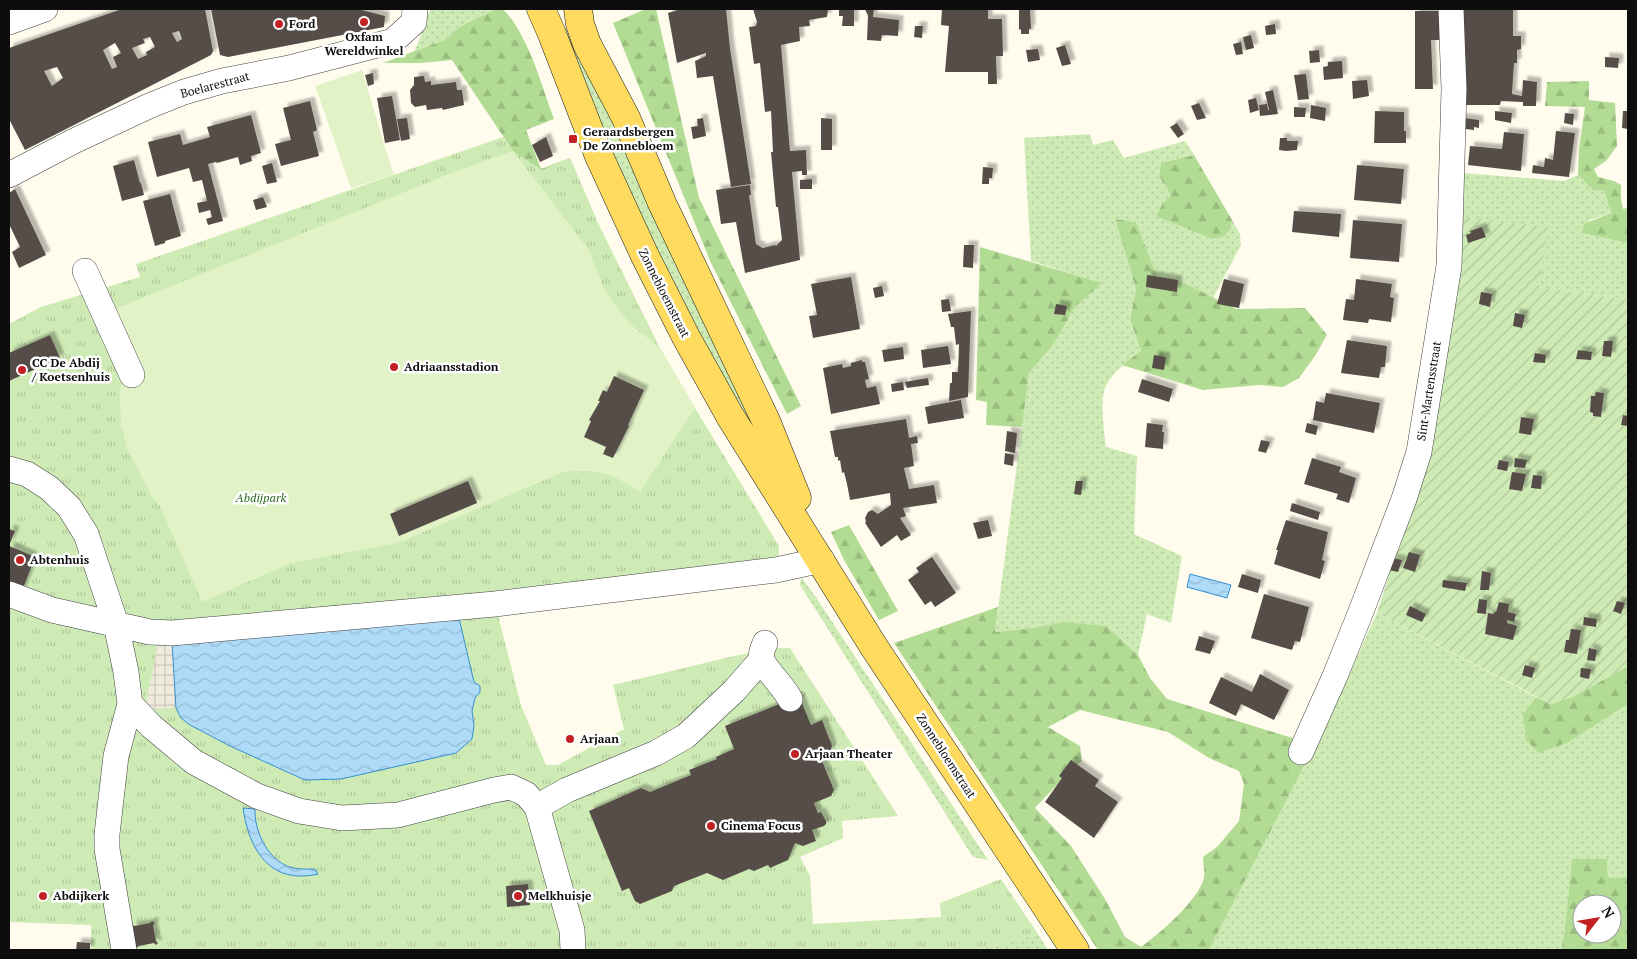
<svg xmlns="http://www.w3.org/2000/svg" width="1637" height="959" viewBox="0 0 1637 959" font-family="'PT Serif',serif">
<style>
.grass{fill:url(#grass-dots)}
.forest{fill:url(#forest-firs);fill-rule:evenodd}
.park{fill:url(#park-tufts)}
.garden{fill:url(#garden-furrows)}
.pitch{fill:#e2f2c7}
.plaza{fill:url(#plaza-grid)}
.water{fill:url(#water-waves);stroke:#348ed2}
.building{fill:#564e49;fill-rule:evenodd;filter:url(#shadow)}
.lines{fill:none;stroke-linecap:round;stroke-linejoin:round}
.minor-casing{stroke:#404040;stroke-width:26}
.major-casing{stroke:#1e1e1e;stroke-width:29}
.minor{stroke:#fff;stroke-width:25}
.major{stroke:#fedb5e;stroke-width:28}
.poi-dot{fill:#c22023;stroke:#fff;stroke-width:2}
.labels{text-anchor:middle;stroke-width:5;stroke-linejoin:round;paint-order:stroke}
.poi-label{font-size:12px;font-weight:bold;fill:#0d0d0d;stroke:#fff;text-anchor:start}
.street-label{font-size:12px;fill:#0d0d0d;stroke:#fff}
.park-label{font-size:12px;font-style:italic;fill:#28671b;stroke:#fff}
</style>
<defs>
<pattern id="grass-dots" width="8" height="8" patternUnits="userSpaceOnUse" patternTransform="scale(1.25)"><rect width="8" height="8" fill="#cfebb5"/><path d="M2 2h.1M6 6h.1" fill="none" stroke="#b1c89a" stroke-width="1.8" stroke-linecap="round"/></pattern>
<pattern id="forest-firs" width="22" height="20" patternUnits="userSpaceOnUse" patternTransform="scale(1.25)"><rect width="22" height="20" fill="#b2dc94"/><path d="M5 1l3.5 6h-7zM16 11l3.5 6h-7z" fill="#98bc7e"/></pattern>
<pattern id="park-tufts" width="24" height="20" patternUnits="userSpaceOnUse" patternTransform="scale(1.25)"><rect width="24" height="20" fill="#cfebb5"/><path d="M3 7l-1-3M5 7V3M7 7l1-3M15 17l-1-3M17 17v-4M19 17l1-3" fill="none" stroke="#b1c89a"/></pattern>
<pattern id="garden-furrows" width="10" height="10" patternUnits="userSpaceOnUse" patternTransform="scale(1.25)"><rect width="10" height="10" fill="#cfebb5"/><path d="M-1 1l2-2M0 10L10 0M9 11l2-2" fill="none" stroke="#b1c89a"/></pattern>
<pattern id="plaza-grid" width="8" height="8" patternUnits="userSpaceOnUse" patternTransform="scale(1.25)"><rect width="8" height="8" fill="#efeadc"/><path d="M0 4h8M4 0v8" fill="none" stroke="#ccc8bc"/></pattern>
<pattern id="water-waves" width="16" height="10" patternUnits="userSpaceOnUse" patternTransform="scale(1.25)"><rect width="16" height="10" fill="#afdbf8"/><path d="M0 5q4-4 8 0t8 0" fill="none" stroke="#95bbd3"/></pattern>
<filter id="shadow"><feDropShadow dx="4.5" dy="-4.5" stdDeviation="1" flood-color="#0004"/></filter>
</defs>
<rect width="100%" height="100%" fill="#fffced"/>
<!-- grass -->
<path class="grass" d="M431,9h65l-35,17 -17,14 -30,11c8,-13 9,-29 17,-42z
M575,33l184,392 -7,7 -79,-131 -110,-262z
M1090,134l3,11 20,-5 11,18 61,-17 9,14 -33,8 -2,13 12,19 -8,8 -6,13 55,23 19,-11 1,-8 8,14 1,11 -28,53 -39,-20 -17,-2 -21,-54 -21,-3 21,70 -6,30 11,32c-11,8 -31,23 -36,37 -5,12 -1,46 1,59l31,9 -3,78 48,22 -11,67 -24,-9 -9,41 -32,-29 -111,6 34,-259 24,-28 22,-38 26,-24 -70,-22 -7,-123z
M1463,173l101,8 14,-6 15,15h11l7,23 -21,7 -7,13 45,10v57l-89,-13 -78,-70z
M801,577l15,20 172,263 -15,-3 -173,-272z
M1377,613l159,84 -13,17 46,28 59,-38v173l-20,1 -1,-19 -42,71 -4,20h-352l119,-230z
M1038,934l10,16h-95l26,-1z"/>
<!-- forest -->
<path class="forest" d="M496,9h7c26,27 38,75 51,110l-28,11 15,39 29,-11 26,61 -83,-68 -61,-91 -31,3h-38l61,-23 17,-14z
M646,9h10l43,189 102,208 -14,8 -76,-151 -98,-240z
M1589,81v19l26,3 2,43 -11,15 -12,8 4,8 16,4 7,4v14l2,10 5,-1v35l-46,-10 2,-9 27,-11 -7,-23h-11l-15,-15 1,-26 6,-42 -40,-1 2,-24z
M1194,155l38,65 -1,8 -7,8 -12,3 -56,-23 7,-13 8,-8 -12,-19 2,-13z
M1115,219l21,3 21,54 17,2 62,31 69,-1 22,27 -12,21 -16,22 -16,9 -24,-2 -56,5 -81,-25 19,-14 -11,-32 6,-30z
M980,247l122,36 -27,24 -22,38 -24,28 -7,54 -36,-2 1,-23 -11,-2z
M849,525l49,86 -19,9 -35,-60 -13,-28z
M998,607l-3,25 33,-3 36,-7 42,4 32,29 12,23 17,21 148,46 -106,205h-111l-204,-307zM1080,710l88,22 41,26 30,13 5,13 -5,37 -22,26 -14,10c0,7 2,14 1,20 -4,22 -45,57 -63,70l-16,-10 -20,-38 -34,-53 -36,-38 36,-38 11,-9 -2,-15 -32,-19z
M1628,666v38l-59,38 -30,11 -13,-13 -3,-26 13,-17 15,7 21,-7z
M1572,859h35l1,19 20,-1v73h-67l4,-20zM1582,904h30v30h-30z"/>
<!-- park -->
<path class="park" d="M503,137l10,14 29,19 28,-12 26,61 64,129 35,60 84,138v9l-5,6 -279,43 26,101 25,60h12l66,-36 -11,-44 121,-29 41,-8h15l108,168 -56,5 1,17 -43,19 10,19 3,48 128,-7 -1,-14 61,-24 37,55 -59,15 -26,1h-862v-25l-82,-3v-598l32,-17 99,-30 -4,-13z"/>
<!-- garden -->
<path class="garden" d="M1461,217l87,10 -9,60 89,13v366l-56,31 -21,7 -174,-91 30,-95z"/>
<!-- pitch -->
<path class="pitch" d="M362,70l22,74 10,31 -43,13 -36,-102z
M513,151l76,99 15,39 25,34 31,25 35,60 -55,84c-28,-19 -43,-23 -77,-20l-165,71 -107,20 -89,39 -42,-96 -8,-9 -25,-49 -6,-23 -1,-30 2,-17 -40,-84 33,15 329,-133z"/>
<!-- plaza -->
<path class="plaza" d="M172,643l4,65 -31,1 13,-65z"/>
<!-- water -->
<path class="water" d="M1190,574l41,11 -4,13 -40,-11z
M458,614l16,68 6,4v6l-5,6 -3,13 2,15 -2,13 -16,14 -115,26 -36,1 -75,-34 -40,-21 -9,-7 -5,-10 -4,-65z
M243,808l12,1c-1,20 11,47 30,56 9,5 20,4 30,4l3,5c-48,11 -69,-24 -75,-66z"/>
<!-- building -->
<path class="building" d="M122,9h83l8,42 -2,4 -186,95 -16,-31v-71zM179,31l3,8 -5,3 -5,-9zM150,37l5,10 -9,5 1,3 -9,4 -6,-11 13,-5 -2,-4zM115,43l6,10 -8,4 4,10 -5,2 -9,-19zM57,67l6,11 -11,8 -8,-15z
M211,9h147l27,7 -1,11 -156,30 -8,-2z
M681,9h45l4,39 21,136 -20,3 -18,-111 -16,2 -2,-17 11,-5v-3l-29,10 -9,-50z
M753,9h75l-1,8 -18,3 1,6 -11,1 1,14 -19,4 9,106 16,-1 1,25h-5v-4l-10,1 8,88 -55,13 -9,-51 -15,2 -5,-34 34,-5 1,10h-2l7,49 8,5 -1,-1 12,-3 1,1 6,-6 -4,-33h-2l-5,-55h2l-2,-41 -6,1 -5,-49 -6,1 -5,-37 7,-1 1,-4z
M839,9h15v17h-12l1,-10h-4z
M865,9h9l-1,8 26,3 -1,16 -16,-1 -1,6 -14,-1 1,-24z
M942,9h46v10h14l1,37h-7l1,28h-9v-12h-43l4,-46 -8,-1z
M1019,9h11l1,20h-2v5h-8v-5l-2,1z
M1461,9h47l5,1v26h8v13l-4,1v13h-3l-2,31 10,2 1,-16 14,2 -1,24h-13v-4l-22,-1 -1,4h-42z
M1415,11h30v29h-14l2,49h-18z
M1275,24l1,10 -10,1 -1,-9z
M915,26h8l-1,12 -8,-1z
M1251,35l3,13 -8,2 -3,-13z
M1241,42l2,12 -7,1 -3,-11z
M1065,45l6,19 -9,2 -6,-18z
M1038,49l2,11 -12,2 -2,-12z
M1319,50l1,12 -10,1 -1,-12z
M1605,57l14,1 -1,10 -13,-1z
M1342,61l1,17 -19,2 -1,-13 5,-1v-4z
M373,73l1,11 -6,2 -3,-11z
M1306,74l3,25 -11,1 -4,-25z
M424,76l1,6 6,-1v4l25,-3 1,8h5l2,15 -21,5 -1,-2 -15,2 -1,-5 -11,2 -4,-4 -1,-13 4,-5v-8z
M1367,80l2,16 -16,3 -1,-18z
M1273,90l5,24 -18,2 -1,-11 8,-1 1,6h1l-4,-18z
M392,96l8,44 -15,3 -8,-45z
M1256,98l3,12 -9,3 -2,-13z
M310,101l7,29 -4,2 6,24 -38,10 -6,-22 16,-4 -8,-32z
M1199,103l7,15 -9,2 -6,-14z
M1311,105l15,3 -1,13 -15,-3z
M1294,107l12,1 -1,9h-11z
M1375,111l29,1v19h2v12h-32z
M1495,111l17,2 -1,10 -16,-3z
M1623,111h5v18l-6,-1z
M1565,113l9,1 -1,11 -9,-2z
M251,115l10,38 -10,3 1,5 -12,4 -2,-8 -21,6 -1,-1 -8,2 15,57 -15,4 -2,-6 6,-2 -2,-7 -11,3 -2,-10 10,-2 -5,-21 -9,2 -4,-14 -32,9 -9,-35 32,-8 3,11 27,-8 -3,-10z
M1457,117l22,3v8l-5,-1v3l-17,-2z
M407,118l3,21 -9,2 -4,-22z
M703,118l3,18 -13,3 -2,-12 7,-1 -1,-7z
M821,118l11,1v31h-11z
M1177,123l7,11 -6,4 -8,-11z
M1556,131l19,2 -6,44 -37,-4 1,-8 11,2 1,-9 8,2z
M1504,132l20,2 -3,37 -53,-6 2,-19 32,3z
M546,137l7,19 -13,6 -8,-17z
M1280,138h7v3h11l-1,9 -11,1 -7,-1z
M134,160l6,23h1l3,12 -22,6 -9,-35z
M272,163l5,19 -10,2 -5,-18z
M1357,165l47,4 -3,35 -47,-4z
M983,167l10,1 -1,10h-3v6h-7z
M812,179v10h-12v-9z
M15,189l31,66 -27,13 -7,-16 8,-5 -11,-23v-31z
M170,194l11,42 -16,5v2l-10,3 -12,-45z
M263,197l4,10 -11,3 -3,-10z
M1294,211l47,3 -2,23 -47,-5z
M1353,220l49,4 -3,38 -49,-4z
M1482,227l4,10 -18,6 -2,-8 5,-2 -1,-2z
M964,245h10l-1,23 -10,-1z
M1147,275l31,5 -1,12 -31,-5z
M851,277l9,52 -47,9 -4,-22 8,-1 -6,-31z
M1224,279l20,5 -5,24 -22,-4z
M1356,279l36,5 -2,13 4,1 -3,24 -22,-3 -1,4 -25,-3 3,-21 8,1z
M882,286l2,10 -9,2 -2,-10z
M1481,292l11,2 -2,13 -11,-3z
M949,299l2,12 -9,1 -1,-12z
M1056,304l11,2 -2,9 -11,-1z
M971,311l-3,86 -19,4 1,-18h2v-11h6l1,-28 -3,1 -2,-18h-3l-3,-13z
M1515,313l10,2 -3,13 -9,-2z
M50,335l10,23 -51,23v-28z
M1347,340l40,6 -2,21h-4l-2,11 -38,-5z
M1604,341h9l-2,16 -9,-1z
M948,346l3,18 -28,4 -2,-18z
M903,347l1,12 -20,3 -2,-12z
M1578,350l14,2 -1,8 -15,-1z
M1535,353l11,2 -1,8 -12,-1z
M1154,355l12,2 -2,13 -12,-2z
M862,360v2h3l4,17 -4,1 2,8 9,-2 4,18 -49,10 -8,-46 19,-4 1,4 8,-2v-3z
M614,376l30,14 -16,35 1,1 -16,32 -10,-4 3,-7 -22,-10 7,-16 -2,-1 11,-19h-2l5,-11 4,2z
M928,378l1,7 -22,3 -2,-6z
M1142,379l31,10 -4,13 -31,-10z
M903,382l1,8 -12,2 -1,-8z
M1596,392l8,1 -3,24 -8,-1v-3l-3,-1 1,-16h4z
M1326,393l54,10 -6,30 -61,-13 3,-19 8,2z
M961,400l3,18 -36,6 -3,-17z
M1623,415l5,1v10l-7,-1z
M1521,417l13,2 -3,16 -12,-2z
M906,419l3,19 8,-2 1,7 -7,1 3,22 -10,2 5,21 25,-4 3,18 -34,5 3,8 -6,2 11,17 -10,6 -4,-6 -16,12 -16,-24 1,-1 -1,-4 3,-6 4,-2 6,4 13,-9 -1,-12 -40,7 -3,-16 -3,-12 -2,1 -2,-13 -2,1v-4h-3l-5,-26z
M1147,423l16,2 -1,7h2l-1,17 -18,-2z
M1307,423l11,3 -2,9 -11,-3z
M1007,431l10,2 -2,20 -10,-2z
M1261,440l9,2 -4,11 -8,-2z
M1005,453l9,2 -1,11 -9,-2z
M1312,458l29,9 -2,5 17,6 -7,25 -13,-4 2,-5 -34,-10z
M1515,458l12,2 -2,8 -11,-1z
M1499,460l10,2 -2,9 -10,-2z
M1512,472l14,2 -4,17 -13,-2z
M1533,475l9,1 -1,13 -10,-1z
M468,481l9,22 -78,33 -9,-22z
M1076,481h7l-2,14 -7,-1z
M1292,503l28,9 -2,8 -28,-9z
M988,520l4,16 -14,3 -5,-16z
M1286,520l42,12 -6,28 3,1 -5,18 -46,-15 4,-14h-2z
M9,529l6,2 -6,15 24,10 -4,8 3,1 -10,26 -13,-4z
M1409,552l11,3 -5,17 -12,-4z
M932,557l24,36 -21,14 -4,-6 -6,4 -17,-25 11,-8 -3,-4z
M1392,558l10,2 -4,12 -9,-2z
M1482,571l9,2 -2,17h-9z
M1242,574l19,6 -3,13 -20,-6z
M1443,580l24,3 -2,8 -23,-4z
M1264,594l45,13 -9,35 -5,-1 -3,9 -41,-12z
M1479,599l8,1 -1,14 -9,-1z
M1617,601l8,2 -4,11 -8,-3z
M1499,602l10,2 -1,8 8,2 -2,8 -7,-2v3l10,3 -4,14 -28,-6 3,-21 6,1v-2h2z
M1410,606l16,8 -4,8 -16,-7z
M1584,617l13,2 -1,8 -13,-2z
M1571,629l10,1 -4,24 -13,-2 2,-12h3z
M1199,636l16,5 -5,13 -15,-4z
M1589,648l8,2 -2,11 -8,-1z
M1525,665l10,3 -3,10 -10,-3z
M1581,668l10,1 -2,10 -9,-2z
M1260,674l29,16 -15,30 -33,-16 -5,12 -27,-13 12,-26 31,15z
M799,696l12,29 11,-5 10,26 -2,6 -10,4 14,34 -3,6 -17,7 4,10 3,-1 5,9v3l-2,2 -12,4 4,11 -13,5 -8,-3 -7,17 -18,8 -2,-3 -14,6 -5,-2 -26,11 -16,-7 -33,13 -2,5 -32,13 -5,-3 -6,-13 -7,3 -33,-80 52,-23 9,4 41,-17 -2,-5 28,-11 -1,-2 18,-8 -9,-23z
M1071,760l28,20 -4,6 23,16 -24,36 -49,-36 17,-24 -3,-2z
M528,884l2,21 -23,2 -1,-21z
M152,921l3,2 -2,2 3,16 2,2 -2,2 -2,-2 -15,3 -3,2 -4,-23 3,1 15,-3z
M77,942l13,1v7h-14z"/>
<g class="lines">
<defs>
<path id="minor" d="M9,22l36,-13
M9,175l65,-34 75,-35 35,-14 38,-11 67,-13 104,-27 21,-19 1,-13
M85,271l47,104
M9,469l18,5 22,14 20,19 17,27 30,90 10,48 4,32 -14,52 -9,78v15l17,101
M9,594l43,16 98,22 22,1 323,-29 281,-34 46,-10
M765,643c-2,5 -5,11 -3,16 2,9 22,28 28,40
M130,704l21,22 43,36 63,34 42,15 43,7 56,-3 96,-25 17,-3 15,7 11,13 35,123 1,20
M1301,752l34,-76 25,-62 44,-115 15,-47 30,-186 5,-177 -3,-80
M537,807l30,-17 89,-37 30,-17 48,-45 28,-32"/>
<path id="major" d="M541,9l11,25 47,122 46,100 41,81 44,79 144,231 201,303
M578,9l2,15 7,20 39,74 36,85 104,218 31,77"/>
</defs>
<!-- minor casing -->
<use href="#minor" class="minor-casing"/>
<!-- major casing -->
<use href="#major" class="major-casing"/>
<!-- minor -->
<use href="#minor" class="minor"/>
<!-- major -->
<use href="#major" class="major"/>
</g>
<!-- markers -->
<g class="poi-dot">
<circle cx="364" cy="22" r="5"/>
<circle cx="279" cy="24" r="5"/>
<rect x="568" y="134" width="10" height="10" rx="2.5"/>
<circle cx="394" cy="367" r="5"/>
<circle cx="22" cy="370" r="5"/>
<circle cx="20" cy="560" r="5"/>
<circle cx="570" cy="739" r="5"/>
<circle cx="795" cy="754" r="5"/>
<circle cx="711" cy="826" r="5"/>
<circle cx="43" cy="896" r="5"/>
<circle cx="518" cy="896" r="5"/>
</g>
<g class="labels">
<!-- poi labels -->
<g class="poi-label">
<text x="289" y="28">Ford</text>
<text x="364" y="41" text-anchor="middle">Oxfam<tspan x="364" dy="14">Wereldwinkel</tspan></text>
<text x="583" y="136">Geraardsbergen<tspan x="583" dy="14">De Zonnebloem</tspan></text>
<text x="32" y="367">CC De Abdij<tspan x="32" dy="14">/ Koetsenhuis</tspan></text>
<text x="404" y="371">Adriaansstadion</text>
<text x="30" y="564">Abtenhuis</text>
<text x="580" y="743">Arjaan</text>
<text x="805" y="758">Arjaan Theater</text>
<text x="721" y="830">Cinema Focus</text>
<text x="53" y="900">Abdijkerk</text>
<text x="528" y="900">Melkhuisje</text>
</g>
<!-- street labels -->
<g class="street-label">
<text transform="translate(215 85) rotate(-15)" y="4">Boelarestraat</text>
<text transform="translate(664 293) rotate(63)" y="4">Zonnebloemstraat</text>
<text transform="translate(1429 391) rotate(-81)" y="4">Sint-Martensstraat</text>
<text transform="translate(946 756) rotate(57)" y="4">Zonnebloemstraat</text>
</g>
<!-- park labels -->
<g class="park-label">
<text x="261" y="502">Abdijpark</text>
</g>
</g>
<!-- border -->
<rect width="1637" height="959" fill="none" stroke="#0d0d0d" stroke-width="20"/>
<!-- north arrow -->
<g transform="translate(1597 919) rotate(59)"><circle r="24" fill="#ffffff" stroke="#9e9e9e"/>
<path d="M0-4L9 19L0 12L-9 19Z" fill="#c22023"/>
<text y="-8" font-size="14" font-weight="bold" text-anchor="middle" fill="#0d0d0d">N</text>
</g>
</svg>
